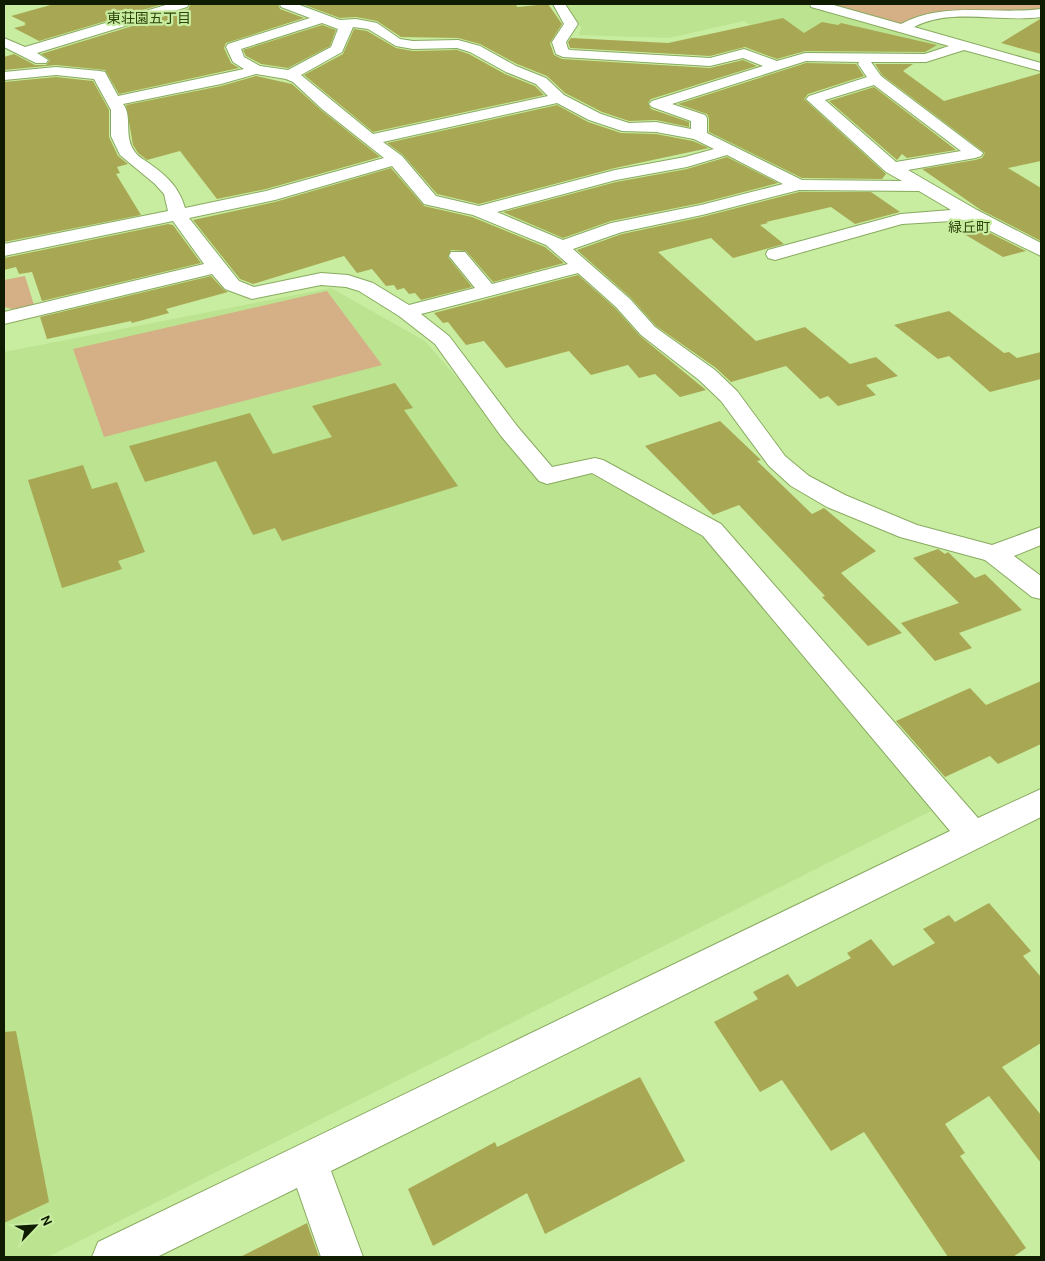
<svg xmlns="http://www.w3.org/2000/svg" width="1045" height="1261" viewBox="0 0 1045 1261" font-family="Karla,'Noto Sans JP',sans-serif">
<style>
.built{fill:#bce390}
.green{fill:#d5af85}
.building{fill:#a8a854}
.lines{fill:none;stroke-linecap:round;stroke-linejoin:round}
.minor-casing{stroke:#88aa60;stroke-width:2}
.minor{fill:#fff;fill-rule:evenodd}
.labels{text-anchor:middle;stroke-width:4.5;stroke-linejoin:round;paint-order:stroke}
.far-neighbourhood-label{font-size:14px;fill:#2e440a;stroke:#c8eda0}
</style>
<rect width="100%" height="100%" fill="#c8eda0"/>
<!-- built -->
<path class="built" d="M565,4h239l31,11 110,30 -16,10 -134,-2 -51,-32 -75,17 -90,-3 2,-8z
M331,288l94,53 121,140 45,-10 120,69 175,199 45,72 -883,446h-44v-905z"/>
<!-- green -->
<path class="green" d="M831,4h210v8l-119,4 -21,8z
M25,276l9,29 -22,4 -8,-2v-27z
M327,291l55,74 -278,72 -31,-88z"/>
<!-- building -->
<path class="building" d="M54,4h109l-124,37 -25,-13 12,-3 -2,-1 2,-1 -15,-7z
M191,4h87l2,5 24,9 -78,25 -2,5 7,15 8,5 -120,26 -14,-24 -49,-5 -52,5v-13l10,-3 21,11h11l4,-5 -9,-6 147,-45z
M302,4h214l1,3 31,-3 14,20 -12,19 4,12 8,4 148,9 33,-8 14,6 -106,33 -3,4 3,6 38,13v5l-33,-7 -27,1 -27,-9 -37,-19 -18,-17 -30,-12 -37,-20 -22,-6 -57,-1 -24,-16 -21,-4 -16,1z
M783,18l21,15 18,-11 16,3 3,-2 96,22 -12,7 -120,-1 -28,8 -32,-12 -35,9 -140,-8 -2,-6 3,-4 97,5z
M1041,19v35l-40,-11 39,-24z
M322,25l14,5 -6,16 -42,22 -27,-4 -15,-8 -3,-6z
M354,29l13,2 29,17 17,3 44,-1 12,4 36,20 30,12 9,9 -171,37 -69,-57 39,-21z
M806,63l50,1 8,12 -56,18 -4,5 82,75 -4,5 -80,-1 -93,-46v-14l-2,-4 -29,-10z
M875,64h38l-10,7 41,30 97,-28v88l-33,7 33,20v53l-60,-31 -59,-41 53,-9 7,-2 3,-5 -103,-78z
M256,76l36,8 29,26 59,47 -114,32 -49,10 -37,-48 -33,9 -9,-7 -5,-8 -7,-40 95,-19z
M56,77l37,4 16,29v27l9,19 10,8 -11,3 3,6 -4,1 25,41 -137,27v-160z
M874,87l82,63 -49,8 -5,-4 -5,6 -68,-59z
M557,105l31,17 33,11 35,1 37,7 16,7 -94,20 -136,36 -42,-10 -34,-39 -16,-12z
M727,157l51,26 -77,20 -90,18 -48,17 -60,-26 113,-30 71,-13z
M391,168l33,38 48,11 73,30 19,16 -71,19 -27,-31 -15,-1 -3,7 24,30 -51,13 -6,-7 -6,1 -5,-6 -7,2 -3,-5 -8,1 -14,-17 -15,4 -13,-17 -91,28 -13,-5 -47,-59 82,-18z
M799,192h72l29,20 -45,12 -24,-17 -65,15 2,1 -8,2 24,19 -51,14 -22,-20 -53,14 98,89 49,-14 45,37 26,-7 22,19 -32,9 10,10 -38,11 -10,-10 -8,3 -34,-33 -55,16 -15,-14 -60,-42 -25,-28 -54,-48 45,-16 80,-17z
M968,222l58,29 -23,6 -56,-33z
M168,224l5,1 28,38 -159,38 -10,-29 -13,2 -3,-7 -12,3v-12z
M578,275l37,33 25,28 66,54 -26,7 -25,-23 -16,4 -11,-13 -37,10 -22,-24 -63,17 -22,-27 -18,4 -18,-23 -5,1 -9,-10z
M211,276l13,14 4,2 -62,17 3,4 -37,10 -1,-2 -84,18 -7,-22z
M949,311l55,42 5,-1 8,6 24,-6v27l-51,13 -41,-36 -11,3 -44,-34z
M395,383l18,25 -9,2 54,76 -176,55 -7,-13 -22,7 -37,-74 -71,21 -16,-36 121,-33 23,41 59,-17 -20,-31z
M720,421l41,39 -4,1 55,53 12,-6 52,43 -35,22 61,60 -34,13 -46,-49 3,-1 -86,-91 -26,10 -68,-69z
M83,465l9,24 25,-7 28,70 -27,9 4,8 -60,19 -34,-108z
M938,549l7,5 3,-2 27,26 10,-4 37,36 -63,23 13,15 -37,13 -34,-38 58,-20 -46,-45z
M1041,681v63l-43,20 -8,-8 -45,21 -49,-56 74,-33 16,17z
M989,903l42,48 -8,5 18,21v66l-39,24 39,48v48l-52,-67 -44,28 20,29 -5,3 66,92 -13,9h-65l-84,-125 -33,19 -49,-71 -22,12 -46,-70 44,-23 -5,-7 35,-18 9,13 54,-29 -4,-5 24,-14 22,27 42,-23 -12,-14 26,-14 6,7z
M16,1031l33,171 -45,21v-191z
M640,1077l45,84 -140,73 -18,-41 -94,53 -25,-57 87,-47 2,5z
M307,1223l12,34h-79z"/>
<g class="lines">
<defs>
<path id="minor" d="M169,4h20l-2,3 -150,46 11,7 -2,3h-10l-32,-16v-9l21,9z
M280,4h17l43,16 16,-1 21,4 23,16 13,2 45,-1 22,6 36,20 30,12 18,17 37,19 28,9 27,-1 35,7v-8l-39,-14 -3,-3 3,-3 111,-35 -20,-8 -33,8 -147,-9 -7,-3 -4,-12 12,-18 -11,-20h12l13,20 -12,18 2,7 2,1 140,8 34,-9 33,12 28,-8 120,1 24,-8 -138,-39 -1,-3h20l71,20c43,-23 94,-9 140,-15v8c-40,6 -89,-10 -127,10l127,36v8l-77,-21 -38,12h-55l10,14 102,77 -2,3 -6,2 -67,12 69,40 64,33v13l-73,-36 -66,4 -127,36 -7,-2 -2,-4 2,-4 133,-36 50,-4 -32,-19 -120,-1 -97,25 -80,17 -49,17 57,50 25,28 60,43 22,21 48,65 24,20 36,19 72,30 75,20 49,-18v18l-27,11 27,20v23l-9,-2 -47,-37 -85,-23 -73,-30 -36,-21 -22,-20 -48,-65 -22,-21 -58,-45 -25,-28 -38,-34 -157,41 28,22 68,90 35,41 43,-9 8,2 118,64 257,294 63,-29v28l-710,354 32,86h-42l-24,-69 -140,69h-65l6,-15 852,-411 -247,-295 -111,-63 -45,11 -8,-3 -38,-45 -66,-92 -36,-28 -40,-25 -13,-4 -25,-2 -69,14 -27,-10 -13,-15 -208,50v-12l200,-48 -31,-43 -169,35v-12l164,-33 -4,-17 -9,-10 -35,-29 -9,-19v-26l-17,-31 -38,-4 -52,5v-8l52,-5 44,4 5,1 13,24 126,-27 -11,-7 -7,-15 2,-3 82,-26 -29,-11zM322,23l16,6 -7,18 -43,23 -28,-4 -16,-9 -3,-8zM353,27l15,2 28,17 17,3 44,-1 13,4 36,20 30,12 12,12 -175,38 -72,-59 41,-23zM806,61l53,1 -1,2 9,13 -58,19 -3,3 80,73 16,9 -100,-1 -95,-47v-15l-2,-3 -33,-11zM256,74l30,5 7,3 29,27 62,49 -118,33 -81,17c-6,-21 -18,-32 -35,-44 -5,-4 -12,-7 -15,-12 -12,-15 -2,-36 -12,-48l98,-20zM874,85l87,66 -65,11 -71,-62zM557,103l32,17 33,11 34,1 38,7 20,10 -29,8 -70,13 -136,36 -43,-10 -34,-40 -19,-14zM727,155l56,29 -82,21 -90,18 -48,17 -66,-28 119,-32 71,-13zM392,166l32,38 49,11 73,30 22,19 -76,20 -27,-32h-14l-2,4 26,32 -66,17 -36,-22 -25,-8 -27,-2 -67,14 -15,-6 -50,-63 86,-18z"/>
</defs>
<!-- minor casing -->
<use href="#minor" class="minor-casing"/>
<!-- minor -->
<use href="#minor" class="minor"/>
</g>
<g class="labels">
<!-- far-neighbourhood labels -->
<g class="far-neighbourhood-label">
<text x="149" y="23">東荘園五丁目</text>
<text x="969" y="232">緑丘町</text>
</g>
</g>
<!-- border -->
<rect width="1045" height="1261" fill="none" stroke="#101c01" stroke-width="10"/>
<!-- north arrow -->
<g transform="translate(35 1226) rotate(65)" stroke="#c8eda0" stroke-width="4" paint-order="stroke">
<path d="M0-4L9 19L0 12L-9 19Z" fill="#101c01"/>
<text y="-8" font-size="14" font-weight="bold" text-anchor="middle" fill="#101c01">N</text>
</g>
</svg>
